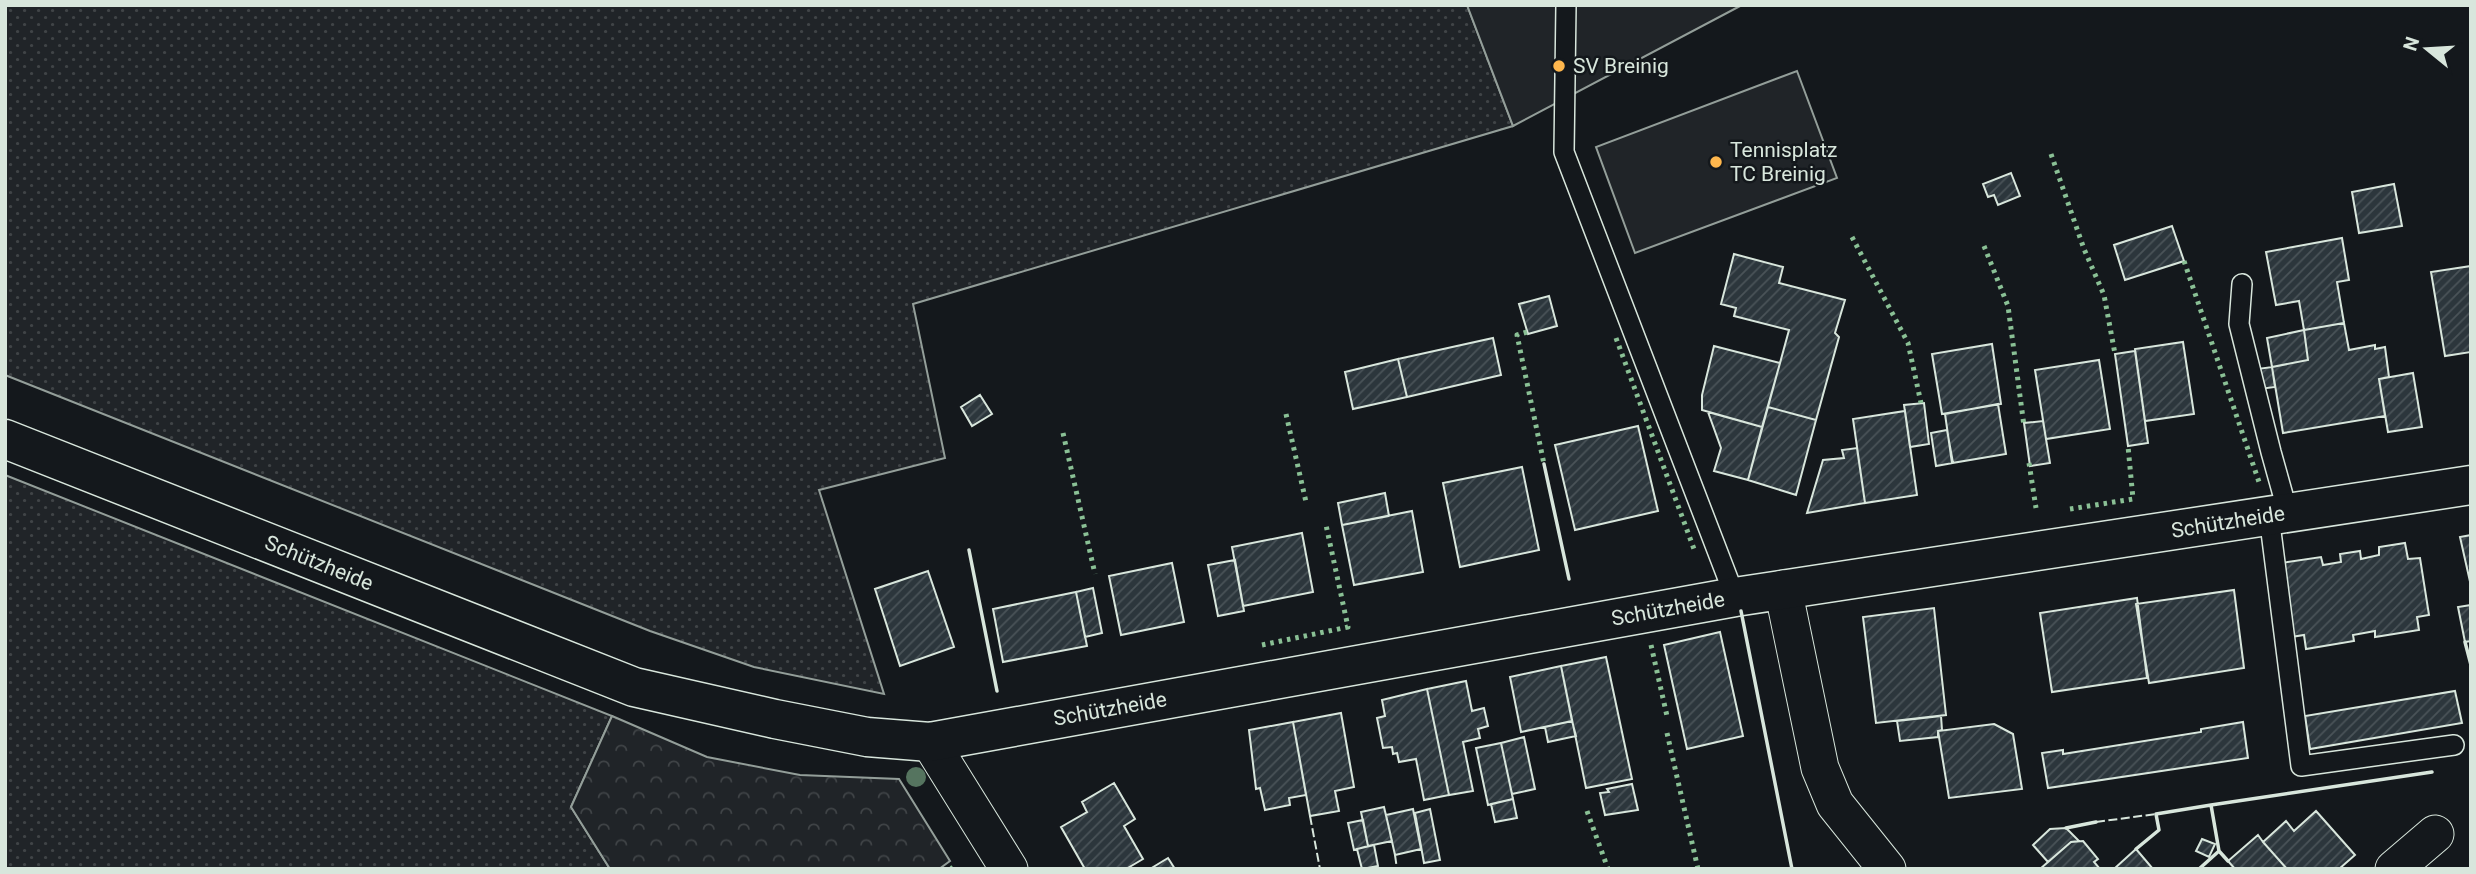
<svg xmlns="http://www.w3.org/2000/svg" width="2476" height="874" viewBox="0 0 2476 874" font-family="Roboto,sans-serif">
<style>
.grass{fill:url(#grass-dots);stroke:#939e99;stroke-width:2}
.forest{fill:url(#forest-crowns);stroke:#939e99;stroke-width:2}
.park{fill:#202428;stroke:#939e99;stroke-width:2}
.building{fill:url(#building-hatch);stroke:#d8e6dc;stroke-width:2}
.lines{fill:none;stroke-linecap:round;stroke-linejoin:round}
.service-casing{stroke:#d8e6dc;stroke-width:22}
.minor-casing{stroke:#d8e6dc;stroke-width:39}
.tertiary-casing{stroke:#d8e6dc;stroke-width:41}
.service{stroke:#14181c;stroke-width:19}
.minor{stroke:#14181c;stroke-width:37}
.tertiary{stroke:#14181c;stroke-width:38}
.hedge{stroke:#8ac095;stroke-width:5;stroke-dasharray:3.5 5;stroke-linecap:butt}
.fence{stroke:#d8e6dc;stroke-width:2;stroke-dasharray:9 3.5;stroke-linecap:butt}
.wall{stroke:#d8e6dc;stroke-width:3.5}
.tree{fill:#55745f}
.poi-dot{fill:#ffb74d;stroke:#14181c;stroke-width:2.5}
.labels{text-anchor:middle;stroke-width:5;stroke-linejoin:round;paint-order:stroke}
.poi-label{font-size:21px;fill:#d8e6dc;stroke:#14181c;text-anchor:start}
.street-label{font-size:21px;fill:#d8e6dc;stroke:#14181c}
</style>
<defs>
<pattern id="grass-dots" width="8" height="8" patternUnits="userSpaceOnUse" patternTransform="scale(1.75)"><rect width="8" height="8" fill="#202428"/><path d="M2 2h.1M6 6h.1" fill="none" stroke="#404447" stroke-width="1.8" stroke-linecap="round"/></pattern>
<pattern id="forest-crowns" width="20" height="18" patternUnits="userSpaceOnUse" patternTransform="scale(1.75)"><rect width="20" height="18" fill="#202428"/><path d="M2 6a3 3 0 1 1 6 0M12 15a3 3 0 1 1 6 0" fill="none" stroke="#404447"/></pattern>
<pattern id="building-hatch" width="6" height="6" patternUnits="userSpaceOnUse" patternTransform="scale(1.75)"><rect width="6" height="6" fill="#2c363c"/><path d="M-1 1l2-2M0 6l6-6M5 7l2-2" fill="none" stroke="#4a5358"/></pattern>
</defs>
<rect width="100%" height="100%" fill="#14181c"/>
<!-- grass -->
<path class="grass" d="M5,5h1462l46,121 -600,178 32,154 -126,32 65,204 -130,-27 -104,-36 -645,-256z
M5,475l607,241 -41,91 39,62h-605z"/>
<!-- forest -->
<path class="forest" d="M612,716l95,41 93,18 99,4 51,82 -11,8h-329l-39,-62z"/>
<!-- park -->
<path class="park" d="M1467,5h275l-229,121z
M1797,71l40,107 -202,75 -39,-106z"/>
<!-- building -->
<path class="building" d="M2011,173l9,23 -22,9 -4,-10 -6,2 -5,-13z
M2394,184l8,42 -43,7 -7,-41z
M2172,226l12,35 -59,19 -11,-35z
M2342,238l7,42 -12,2 7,41 -40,7 -5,-29 -23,4 -10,-53z
M1734,254l49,13 -4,16 66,17 -10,33 4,4 -23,83 -48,-13 21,-77 -55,-14 2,-8 -15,-4z
M2471,266v86l-26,4 -14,-84z
M1549,296l8,30 -29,8 -9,-30z
M2344,323l5,27 26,-5v4l10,-2 4,30 -10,2 6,37 -102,17 -11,-66 36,-7 -4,-30z
M2304,330l4,30 -36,7 -5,-29z
M1493,338l8,37 -94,22 -9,-38z
M2183,342l11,72 -49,7 -10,-72z
M1992,344l9,60 -59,10 -10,-60z
M1714,346l66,17 -18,64 -60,-17v-15z
M2135,351l13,92 -20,3 -13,-92z
M1398,359l9,38 -54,12 -8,-37z
M2099,360l11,69 -64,10 -11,-69z
M2272,367l3,20 -15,2 -3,-20z
M2413,373l9,54 -34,5 -9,-53z
M980,395l12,19 -20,12 -11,-19z
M1924,403l5,41 -19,3 -6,-42z
M1998,404l8,50 -54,9 -7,-49z
M1768,407l48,13 -20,75 -48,-15z
M1905,411l12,84 -52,8 -12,-84z
M1708,412l54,15 -14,53 -34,-9 7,-23z
M2043,421l7,42 -20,3 -6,-43z
M1638,426l20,85 -83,19 -20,-85z
M1947,430l6,33 -17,3 -5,-33z
M1857,448l8,55 -58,10 16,-53 21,-2 -2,-8z
M1522,467l17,83 -79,17 -17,-84z
M1385,493l4,23 -47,9 -4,-22z
M1412,511l11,61 -69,13 -12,-60z
M1302,533l11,59 -70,14 -11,-59z
M2471,535v51l-11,-49z
M2405,543l3,16 12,-1 9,57 -12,2 2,13 -44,7v-6l-22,4 1,6 -48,8 -2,-14 -13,2 -10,-74 40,-6 2,8 18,-3 -1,-8 20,-3 1,8 18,-4v-8z
M1235,560l9,51 -26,5 -10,-51z
M1172,563l12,59 -63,13 -12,-59z
M928,571l26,76 -54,19 -25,-77z
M1093,588l9,45 -17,4 -9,-45z
M2234,590l10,78 -95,15 -13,-79z
M1076,592l11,54 -84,16 -10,-53z
M2137,598l10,80 -95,14 -12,-79z
M2471,605v36l-6,1 -7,-35z
M1934,608l12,107 -70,8 -13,-106z
M1720,632l23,104 -56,13 -23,-104z
M1606,657l26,122 -46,9 -25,-122z
M1561,666l11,55 -51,11 -11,-55z
M1466,681l6,30 12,-3 4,18 -10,3 2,9 -17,4 10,49 -24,4 -22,-106z
M1427,689l22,106 -25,5 -8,-41 -17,3 -2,-9 -4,1 -1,-7 -9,1 -6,-30 8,-2 -3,-16z
M2455,691l7,32 -152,26 -5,-33z
M1341,713l13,74 -19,4 4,20 -29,5 -17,-94z
M1941,716l1,14 -4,1v6l-38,4 -3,-20z
M1572,721l4,15 -28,6 -3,-15z
M1293,722l13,73 -17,3 1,7 -25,5 -5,-22 -4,1 -7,-59z
M2243,722l5,36 -200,30 -6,-35 21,-3v4l138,-22v-3z
M1994,724l19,10 9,55 -73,9 -11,-67z
M1524,737l11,52 -23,5 -11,-51z
M1501,743l12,56 -25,6 -12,-57z
M1114,783l21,36 -11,7 19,33 -17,10h-41l-24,-42 26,-15 -5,-10z
M1632,784l6,26 -33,5 -5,-22 9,-1 -2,-3z
M1513,799l4,19 -22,4 -4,-18z
M1384,807l8,34 -24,5 -7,-34z
M1413,809l8,40 -26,6 -9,-40z
M1430,809l10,51 -16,3 -9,-50z
M2316,811l39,44 -16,14h-52l-24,-27 23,-21 8,10z
M1363,820l5,26 -14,4 -6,-27z
M2066,828l13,13 -8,1 -23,20 -15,-17 17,-16z
M2258,835l5,7 24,27h-52l-7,-8z
M2202,839l13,5 -6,13 -13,-6z
M2083,841l15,18 -4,3 6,7h-60l31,-27z
M1374,845l4,21 -16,3 -5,-20z
M2136,849l17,20 -38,-1z
M1168,858l7,11h-25z"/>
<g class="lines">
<defs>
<path id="service" d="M1566,5l-2,147 171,445
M2242,284l-3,40 32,128 17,61
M2269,516l32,250 153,-21"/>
<path id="minor" d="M1783,589l37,179 15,36 52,65
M930,742l79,127
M2394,869l41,-35"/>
<path id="tertiary" d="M5,439l629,248 141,32 92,18 63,5 805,-145 736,-112"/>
</defs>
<!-- service casing -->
<use href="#service" class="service-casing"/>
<!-- minor casing -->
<use href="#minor" class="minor-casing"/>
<!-- tertiary casing -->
<use href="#tertiary" class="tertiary-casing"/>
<!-- service -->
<use href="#service" class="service"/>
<!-- minor -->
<use href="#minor" class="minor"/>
<!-- tertiary -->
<use href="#tertiary" class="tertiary"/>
<!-- hedge -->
<path class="hedge" d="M2051,154l33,95 20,46 11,59
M1852,237l56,106 13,60
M1984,246l24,60 16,120
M2184,261l75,221
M1527,332l-10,3 27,129
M1616,338l78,211
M1286,414l20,88
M1063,433l32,141
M2029,463l7,45
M2070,509l63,-10 -5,-53
M1262,645l86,-18 -22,-102
M1651,645l16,71
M1667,733l31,136
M1587,811l21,58
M951,869l2,-2"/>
<!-- fence -->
<path class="fence" d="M1310,816l10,53
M2096,822l60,-8
M1395,855l2,14"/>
<!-- wall -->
<path class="wall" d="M1544,464l25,115
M969,550l28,141
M1741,611l51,258
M2465,642l6,23
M2211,805l221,-33
M2066,828l30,-6
M2136,849l23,-19 -3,-16 55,-9 8,46 -20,18
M2219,851l9,10"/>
</g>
<!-- trees -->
<circle class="tree" cx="916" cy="777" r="10"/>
<!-- markers -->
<g class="poi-dot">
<circle cx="1559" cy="66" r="7"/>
<circle cx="1716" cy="162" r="7"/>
</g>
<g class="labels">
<!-- poi labels -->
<g class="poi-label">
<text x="1573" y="73">SV Breinig</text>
<text x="1730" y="157">Tennisplatz<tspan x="1730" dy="24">TC Breinig</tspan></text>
</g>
<!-- street labels -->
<g class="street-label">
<text transform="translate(2228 522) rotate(-9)" y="7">Schützheide</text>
<text transform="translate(319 563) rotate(22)" y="7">Schützheide</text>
<text transform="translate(1668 609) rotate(-10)" y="7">Schützheide</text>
<text transform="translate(1110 709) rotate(-10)" y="7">Schützheide</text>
</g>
</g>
<!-- border -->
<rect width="2476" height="874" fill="none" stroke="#d8e6dc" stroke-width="14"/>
<!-- north arrow -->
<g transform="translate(2427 49) rotate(288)" stroke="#14181c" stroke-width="5" paint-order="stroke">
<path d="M0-5L12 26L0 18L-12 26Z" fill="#d8e6dc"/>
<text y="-10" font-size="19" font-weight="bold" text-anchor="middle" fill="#d8e6dc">N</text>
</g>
</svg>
